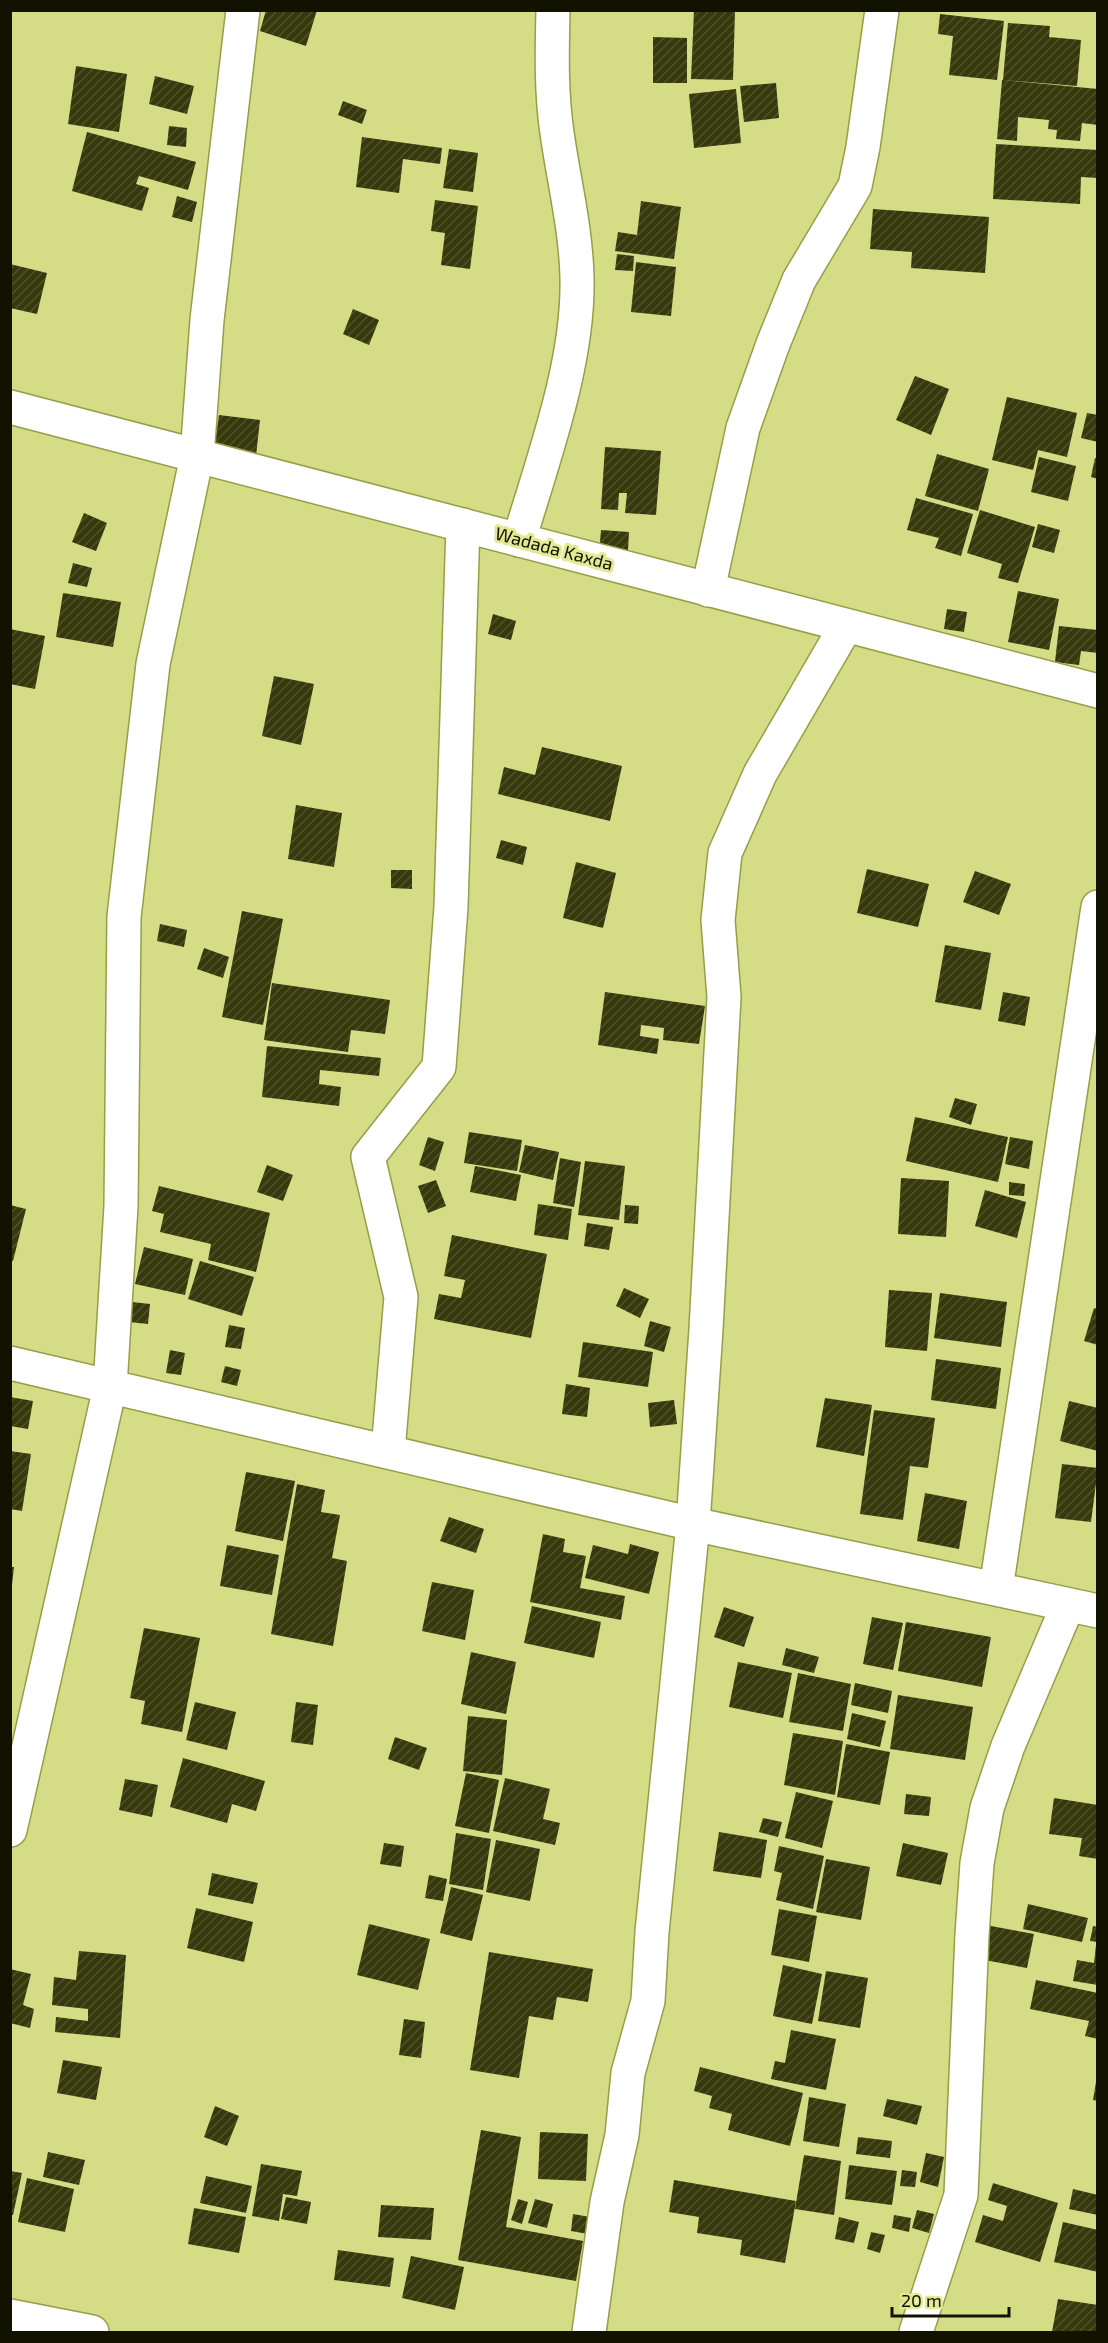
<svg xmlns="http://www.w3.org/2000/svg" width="1108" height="2343" viewBox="0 0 1108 2343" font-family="'Exo 2',sans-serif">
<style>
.building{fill:url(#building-hatch)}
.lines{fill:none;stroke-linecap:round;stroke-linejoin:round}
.street-casing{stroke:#979d49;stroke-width:36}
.secondary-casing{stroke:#979d49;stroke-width:36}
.street{stroke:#fff;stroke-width:33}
.secondary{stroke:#fff;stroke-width:33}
.labels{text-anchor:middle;stroke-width:6;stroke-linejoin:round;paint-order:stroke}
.street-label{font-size:18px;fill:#111200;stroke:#e1e993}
</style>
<defs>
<pattern id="building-hatch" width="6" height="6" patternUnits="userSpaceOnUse" patternTransform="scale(1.5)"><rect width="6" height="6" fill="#36390b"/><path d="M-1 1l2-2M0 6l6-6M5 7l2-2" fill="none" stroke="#50522c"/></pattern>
</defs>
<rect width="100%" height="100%" fill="#d4dc86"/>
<!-- building -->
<path class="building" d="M266,10h51l-11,36 -46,-15z
M694,10h41l-2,70 -42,-1z
M940,14l64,7 -7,59 -48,-5 4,-39 -15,-2z
M1008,23l42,3 -1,11 32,3 -4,46 -74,-6z
M653,37l34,1v45h-34z
M76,66l51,8 -8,58 -51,-8z
M155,76l39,10 -7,28 -38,-10z
M1002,80l96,9v36l-16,-2 -2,18 -24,-2 1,-9 -9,-1 1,-9 -31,-3 -1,24 -20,-2z
M776,83l3,35 -35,4 -4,-36z
M736,89l5,54 -47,5 -5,-54z
M343,101l24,9 -5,14 -24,-9z
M169,126l18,2 -1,19 -19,-2z
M87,132l109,30 -8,28 -49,-14 -3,8 13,4 -7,23 -70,-20z
M362,137l80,11 -2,16 -37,-5 -4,34 -43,-6z
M996,144l102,6v28l-17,-1 -1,27 -87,-5z
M449,149l29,4 -5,39 -30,-4z
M177,196l20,6 -5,20 -20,-5z
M435,200l43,6 -8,63 -29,-4 4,-32 -14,-2z
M641,201l40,6 -7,52 -59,-8 3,-19 19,3z
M873,209l116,8 -4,56 -74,-5 1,-16 -42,-3z
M617,254l17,2 -1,15 -18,-1z
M636,262l40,5 -5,49 -40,-4z
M10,264l37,9 -10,41 -27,-6z
M353,309l26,11 -10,25 -26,-11z
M915,376l34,13 -18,46 -35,-15z
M1007,397l70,16 -10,44 -29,-7 -5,20 -41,-10z
M1087,413l11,2v27l-17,-4z
M219,415l41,5 -4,36 -42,-6z
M605,447l56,4 -5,64 -31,-2 2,-20h-8l-1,17 -17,-1z
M937,454l52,15 -11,42 -53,-15z
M1039,457l37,9 -8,35 -37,-9z
M1095,458l3,1v20l-7,-2z
M916,498l57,16 -12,42 -26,-8 4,-10 -32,-8z
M980,510l55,17 -17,56 -20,-5 4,-14 -35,-11z
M84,513l23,10 -11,28 -24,-9z
M1038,524l22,6 -6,23 -22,-6z
M601,530l28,2 -2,36 -29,-2z
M73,563l19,5 -5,19 -19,-4z
M1018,591l41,8 -10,51 -41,-8z
M63,593l58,9 -8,45 -57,-10z
M947,609l20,3 -3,20 -20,-3z
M493,614l23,7 -5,19 -23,-6z
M1059,626l39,4v23l-17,-2 -2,14 -24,-3z
M10,629l35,7 -10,53 -25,-5z
M274,676l40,8 -13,61 -39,-9z
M542,747l80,19 -12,55 -112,-27 6,-27 31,8z
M296,805l46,8 -8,54 -46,-8z
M501,840l26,7 -4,18 -27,-7z
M576,862l40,11 -13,55 -40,-10z
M867,869l62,15 -11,43 -61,-14z
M391,870h21v19l-21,-1z
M975,871l36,13 -12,31 -36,-13z
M242,911l41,8 -20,106 -41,-8z
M160,924l27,6 -3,17 -27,-6z
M945,945l46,8 -10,57 -46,-8z
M204,948l25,9 -6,21 -26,-9z
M272,983l118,17 -5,34 -34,-4 -3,22 -84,-12z
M605,992l100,14 -6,38 -36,-4 1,-12 -23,-3 -1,11 19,3 -2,15 -59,-9z
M1003,992l27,5 -5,29 -27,-5z
M267,1046l114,12 -2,18 -59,-6 -1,14 22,3 -2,19 -77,-9z
M955,1098l22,6 -6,21 -22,-8z
M915,1117l93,20 -10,45 -92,-21z
M469,1132l53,8 -5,31 -53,-8z
M428,1137l16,5 -9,29 -16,-6z
M1010,1137l23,4 -4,28 -24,-5z
M525,1145l34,7 -6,28 -34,-8z
M560,1158l21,4 -7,45 -21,-4z
M585,1161l40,5 -6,54 -41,-5z
M267,1165l26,10 -10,26 -26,-9z
M475,1166l46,9 -5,26 -46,-9z
M901,1178l48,3 -3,56 -48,-3z
M436,1180l10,26 -18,7 -10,-27z
M1009,1182l16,2 -1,12 -15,-1z
M159,1186l111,27 -14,59 -48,-12 3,-16 -51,-12 4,-18 -12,-3z
M985,1190l41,12 -9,36 -42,-12z
M538,1204l34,5 -4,31 -34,-5z
M10,1205l16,4 -13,52 -3,-1z
M625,1205l14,1 -1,18 -14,-1z
M587,1223l26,4 -4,23 -25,-4z
M452,1235l95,19 -16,84 -97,-19 5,-25 22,4 4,-18 -21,-4z
M144,1247l49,12 -8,36 -50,-11z
M200,1261l54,16 -12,39 -54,-17z
M624,1288l25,11 -9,19 -24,-12z
M889,1290l43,3 -5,58 -42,-4z
M940,1293l67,9 -6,45 -67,-9z
M132,1302l18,2 -2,20 -19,-2z
M1094,1308l4,1v36l-14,-4z
M650,1321l21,6 -7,25 -20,-6z
M229,1325l16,3 -4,21 -16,-2z
M583,1342l70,10 -5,35 -70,-10z
M170,1350l15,3 -4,22 -15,-2z
M936,1359l65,9 -5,41 -65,-9z
M225,1366l16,4 -4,16 -16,-4z
M566,1384l24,4 -3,29 -25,-3z
M10,1397l23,4 -5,28 -18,-3z
M825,1398l47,7 -8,51 -48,-9z
M674,1400l3,24 -27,3 -2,-24z
M1069,1401l29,7v43l-38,-10z
M874,1410l61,8 -7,50 -18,-2 -7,54 -43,-6z
M10,1451l21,3 -9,57 -12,-2z
M1062,1464l36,4 -7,54 -36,-4z
M246,1472l49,9 -12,60 -48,-10z
M297,1484l28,6 -4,22 19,3 -8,43 15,3 -14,85 -62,-12z
M925,1493l42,8 -8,48 -42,-8z
M449,1517l35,12 -8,24 -36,-12z
M543,1534l22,5 -2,13 23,4 -6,32 45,8 -4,24 -91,-18z
M630,1544l29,8 -10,42 -64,-16 8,-33 35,9z
M227,1545l52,10 -7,40 -52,-9z
M10,1567h4l-2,18 -2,-1z
M432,1582l42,8 -9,50 -43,-9z
M532,1606l69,16 -7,36 -70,-15z
M724,1607l30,10 -10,30 -30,-10z
M872,1617l31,6 -10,47 -30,-6z
M906,1622l85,15 -9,50 -84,-16z
M144,1628l56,10 -18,94 -41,-8 4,-23 -15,-3z
M786,1648l33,9 -5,16 -32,-8z
M471,1652l45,10 -10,52 -45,-10z
M738,1662l54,11 -9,45 -54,-11z
M798,1673l53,11 -8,47 -54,-9z
M855,1683l37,8 -4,22 -37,-8z
M898,1695l75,12 -8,53 -75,-11z
M195,1702l41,10 -9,38 -41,-10z
M296,1702l22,3 -5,40 -22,-3z
M852,1713l34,8 -6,26 -33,-8z
M468,1716l39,4 -5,55 -39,-4z
M793,1733l50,8 -8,54 -51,-10z
M395,1737l32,11 -8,22 -31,-11z
M846,1744l44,8 -10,53 -43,-8z
M183,1758l82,23 -9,30 -24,-7 -5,19 -57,-16z
M466,1773l33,7 -10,53 -34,-7z
M505,1778l45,11 -7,30 17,4 -5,22 -62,-14z
M125,1779l33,6 -6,32 -33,-7z
M796,1792l37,9 -11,47 -37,-10z
M906,1794l25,3 -2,19 -25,-2z
M1054,1798l44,7v54l-19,-3 3,-18 -33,-4z
M763,1818l19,4 -4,15 -19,-5z
M719,1832l48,8 -6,38 -48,-7z
M456,1833l35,6 -8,51 -34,-6z
M496,1840l44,9 -10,52 -44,-9z
M384,1843l20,3 -3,21 -21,-3z
M903,1843l45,10 -7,32 -45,-9z
M779,1846l45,10 -11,53 -37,-9 6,-27 -8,-2z
M826,1859l44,8 -9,53 -45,-8z
M212,1873l46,10 -5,21 -45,-9z
M429,1875l18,4 -4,22 -18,-3z
M451,1887l32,8 -11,46 -32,-8z
M1028,1904l60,14 -6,24 -59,-13z
M196,1908l57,14 -9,40 -57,-14z
M779,1909l38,7 -8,46 -38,-7z
M369,1924l61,15 -12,51 -61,-15z
M980,1924l54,10 -7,34 -53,-10z
M1093,1926l5,1v15l-8,-1z
M1096,1945l2,40 -25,-4 4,-21 17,3z
M79,1951l47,4 -6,83 -65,-6 1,-15 32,4v-12l-36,-4 2,-28 22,3z
M489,1952l104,17 -5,33 -31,-5 -4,23 -24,-4 -10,62 -49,-8z
M783,1965l39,9 -10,50 -39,-8z
M10,1969l21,5 -8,31 11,4 -4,19 -20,-5z
M826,1971l42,7 -8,50 -42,-7z
M1036,1980l62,13v46l-13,-3 4,-15 -59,-12z
M404,2019l21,3 -4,36 -22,-3z
M791,2030l45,9 -10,51 -55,-11 4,-18 10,2z
M63,2060l39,7 -6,33 -39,-7z
M700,2067l103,26 -13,53 -62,-16 4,-16 -23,-6 3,-12 -18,-5z
M1096,2082h2v19l-5,-1z
M809,2097l37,7 -7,43 -36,-6z
M887,2099l35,7 -5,19 -34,-9z
M215,2106l24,10 -12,30 -23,-9z
M481,2130l40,7 -15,90 77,14 -7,40 -118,-21z
M540,2132l48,2 -2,47 -48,-2z
M858,2137l34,4 -2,17 -34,-4z
M48,2152l37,8 -6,25 -36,-8z
M926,2153l18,4 -6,30 -18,-5z
M804,2155l37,6 -7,54 -39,-6z
M261,2164l41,7 -5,25 -14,-2 -4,27 -27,-5z
M849,2165l48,6 -5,34 -47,-6z
M902,2170l15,2 -2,15 -15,-1z
M10,2171l12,2 -9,42h-3z
M206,2176l46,10 -6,27 -46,-10z
M27,2178l47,11 -9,43 -47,-10z
M674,2180l122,21 -11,62 -45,-8 2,-15 -45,-7 2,-16 -30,-5z
M993,2183l65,20 -18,59 -65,-20 8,-27 20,6 4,-15 -19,-6z
M1073,2189l25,6v20l-29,-6z
M286,2197l25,5 -4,22 -26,-5z
M518,2199l10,3 -6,22 -11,-4z
M535,2199l18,5 -6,24 -19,-5z
M381,2205l53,3 -3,32 -53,-3z
M194,2208l52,9 -7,36 -51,-9z
M917,2210l17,4 -5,19 -17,-5z
M573,2214l17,3 -2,17 -17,-3z
M894,2215l17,3 -2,14 -17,-4z
M839,2217l20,5 -5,21 -19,-4z
M1063,2222l35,8v42l-44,-10z
M871,2232l14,3 -5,18 -13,-4z
M338,2250l56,8 -4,29 -56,-7z
M411,2256l53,11 -9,43 -53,-12z
M1058,2299l40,6 -1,27h-45z"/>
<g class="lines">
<defs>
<path id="street" d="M519,540c24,-81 60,-177 58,-262 -1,-49 -13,-96 -20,-145 -6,-41 -5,-81 -4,-123
M708,590l35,-162 30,-84 26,-64 56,-94 8,-39 19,-137
M10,1363l683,161 405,87
M388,1451l13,-154 -33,-140 71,-90 12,-160 12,-382
M996,1589l102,-682
M10,1830l100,-443 11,-181 3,-289 29,-253 44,-208 10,-136 36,-310
M10,2316l82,16
M589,2332l18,-130 15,-67 6,-62 20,-72 4,-69 41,-408 13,-195 18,-332 -6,-77 7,-67 35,-79 86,-148
M916,2332l45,-137 11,-260 5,-72 10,-55 21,-62 60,-141"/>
<path id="secondary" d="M10,407l1088,284"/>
</defs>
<!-- street casing -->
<use href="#street" class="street-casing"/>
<!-- secondary casing -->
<use href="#secondary" class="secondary-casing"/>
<!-- street -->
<use href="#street" class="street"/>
<!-- secondary -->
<use href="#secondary" class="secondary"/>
</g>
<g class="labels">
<!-- street labels -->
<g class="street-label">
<text transform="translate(554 549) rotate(15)" y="6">Wadada Kaxda</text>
</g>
</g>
<!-- border -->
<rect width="1108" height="2343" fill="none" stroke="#111200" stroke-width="24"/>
<!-- scale -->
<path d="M892 2307v9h117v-9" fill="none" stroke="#111200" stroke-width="3"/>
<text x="901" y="2307" font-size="18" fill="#111200" stroke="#e1e993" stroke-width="4.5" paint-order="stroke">20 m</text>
</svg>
